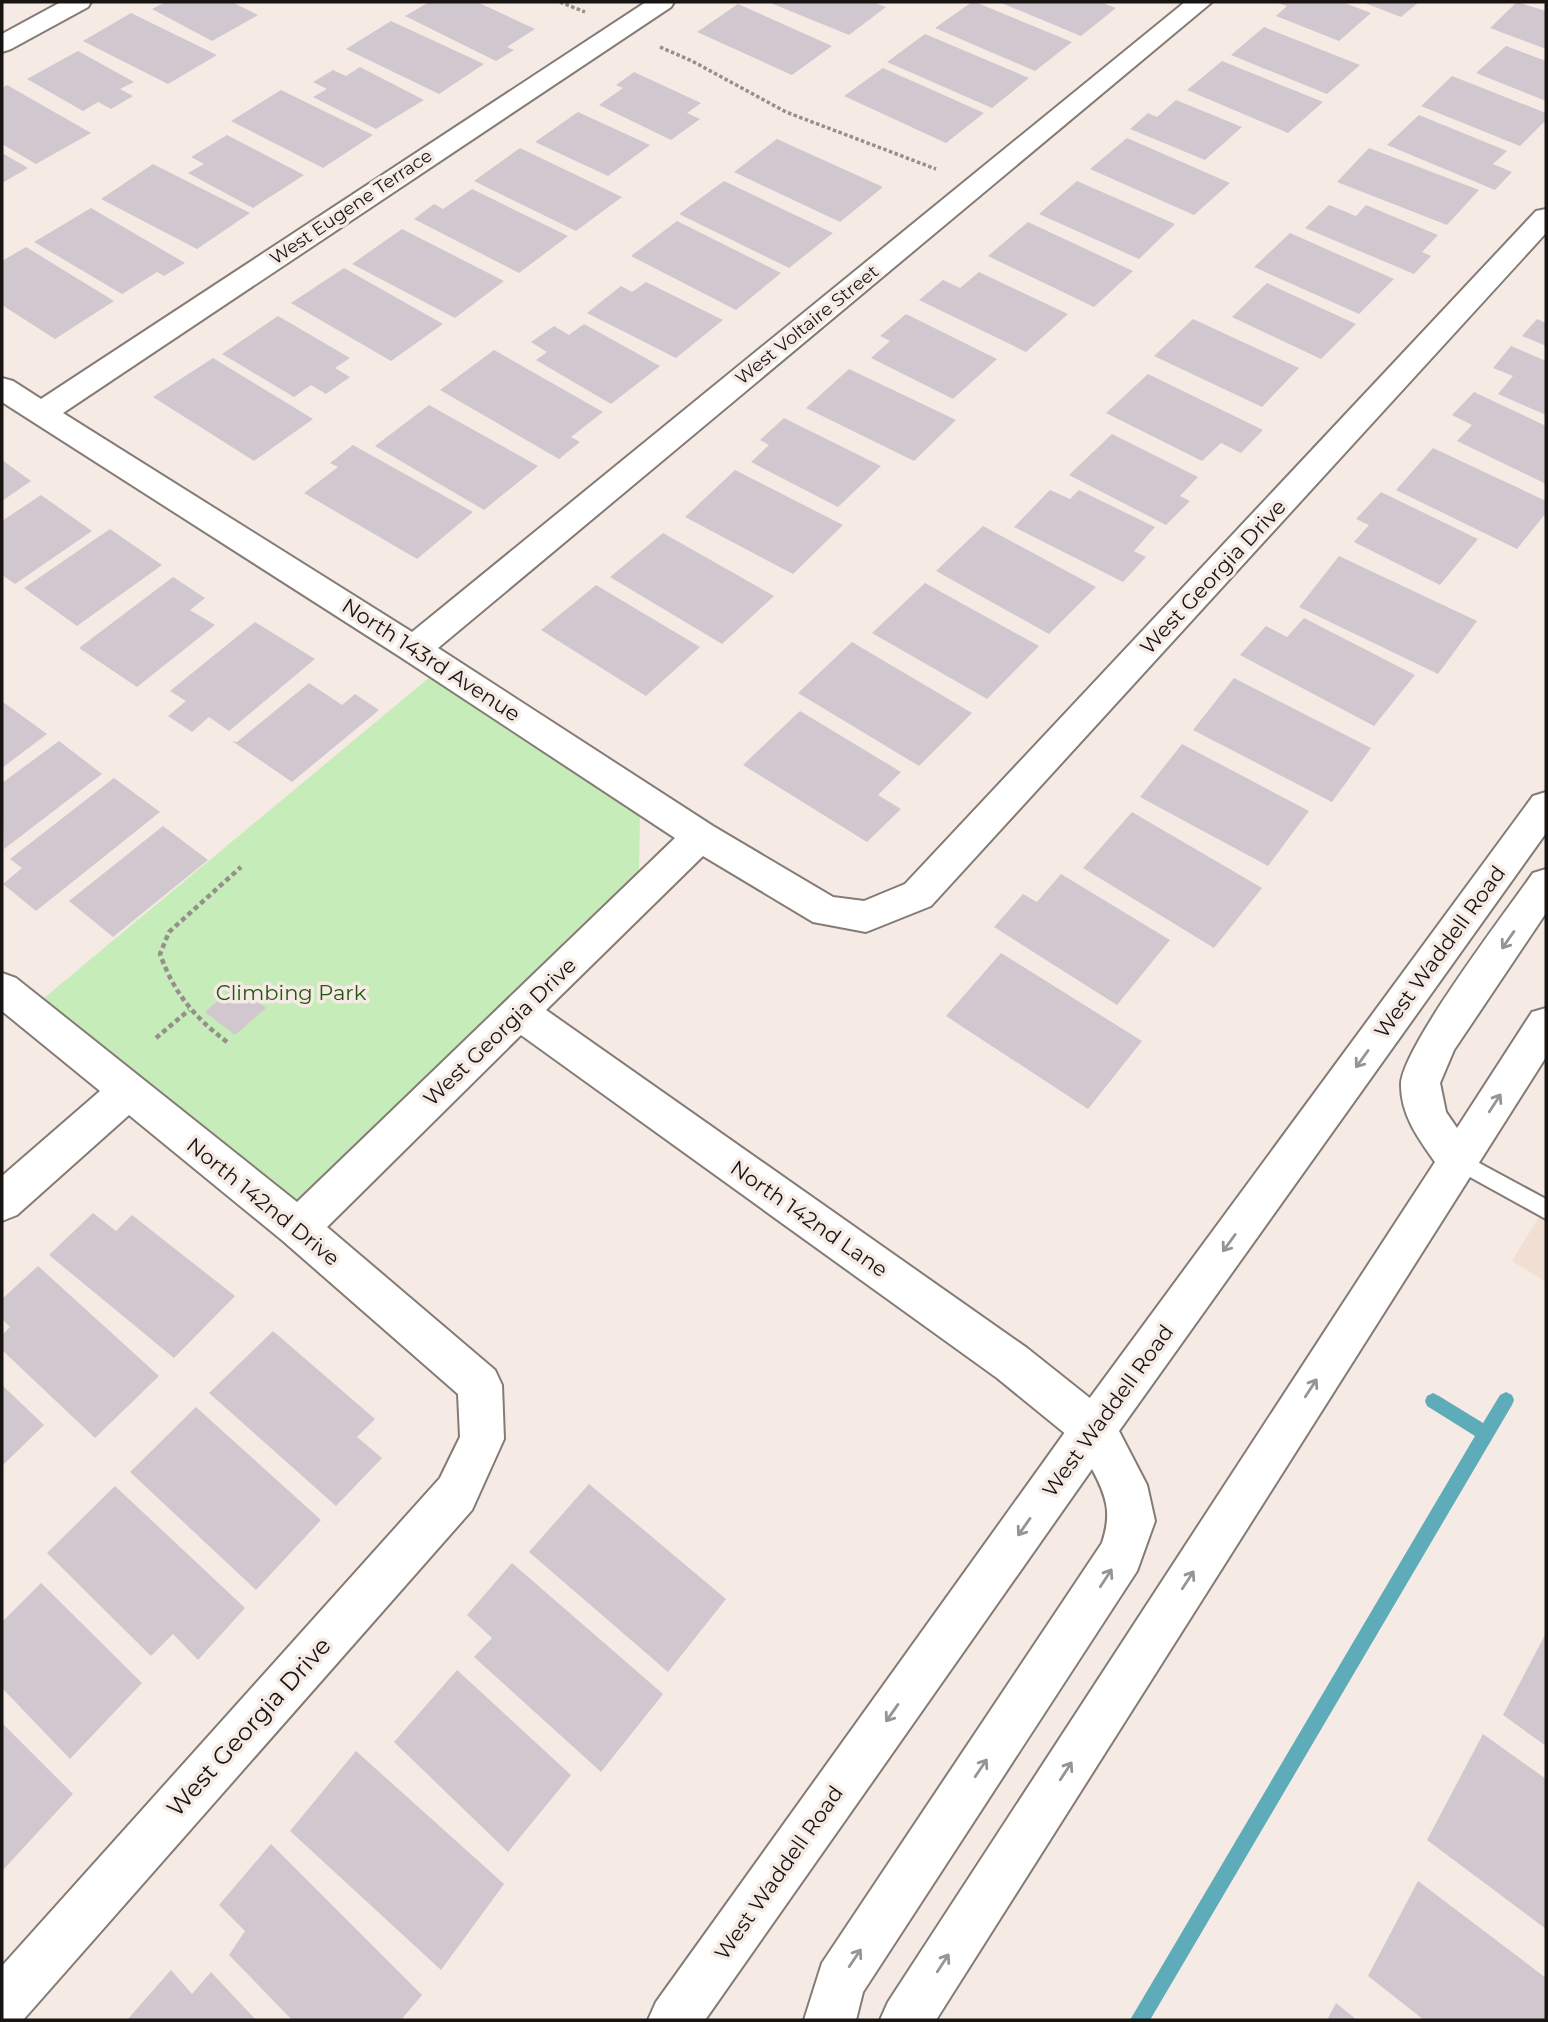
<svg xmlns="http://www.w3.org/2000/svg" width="1548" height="2022" viewBox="0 0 1548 2022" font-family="Montserrat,sans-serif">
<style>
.built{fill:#f1dfd4}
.green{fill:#c5ecb9}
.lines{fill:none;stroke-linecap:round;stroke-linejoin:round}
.stream{fill:#5eabb9;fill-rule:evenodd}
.building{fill:#d1c7ce}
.service-casing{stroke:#857b75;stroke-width:4}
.minor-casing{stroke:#857b75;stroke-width:4}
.secondary-casing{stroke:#857b75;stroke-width:4}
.path-far1{stroke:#968f8a;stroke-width:3.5;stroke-dasharray:3.5 2.5;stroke-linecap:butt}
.path{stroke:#968f8a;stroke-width:4.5;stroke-dasharray:5 3.5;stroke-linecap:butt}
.service{fill:#fff;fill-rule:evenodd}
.minor{fill:#fff;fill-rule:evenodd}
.secondary{fill:#fff;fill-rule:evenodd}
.oneway{stroke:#979594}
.labels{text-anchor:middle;stroke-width:7;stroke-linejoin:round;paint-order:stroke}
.far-street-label{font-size:18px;fill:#181412;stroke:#f5ebe4}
.street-label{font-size:21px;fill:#181412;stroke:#f5ebe4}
.park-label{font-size:21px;fill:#265613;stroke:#f5ebe4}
.near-street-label{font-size:24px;fill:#181412;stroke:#f5ebe4}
</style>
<rect width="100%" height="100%" fill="#f5ebe4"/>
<!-- built -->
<path class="built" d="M1546,1205v77l-34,-21z"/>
<!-- green -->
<path class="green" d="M431,676l209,136 -1,59 -346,333 -255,-201z"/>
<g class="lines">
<!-- stream -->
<path class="stream" d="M1506,1392l6,3 2,5 -2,5 -362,615h-20l345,-584 -48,-30 -2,-5 2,-5 6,-3 6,3 44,27 17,-28z"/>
</g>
<!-- building -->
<path class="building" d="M166,2h66l26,13 -46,26 -60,-32z
M429,2h48l58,27 -28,18 7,3 -18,11 -91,-45z
M768,2h104l14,5 -37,28z
M972,2h3l97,40 -37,29 -100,-43z
M999,2h101l16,6 -35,28z
M1276,2h66l29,11 -32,28 -63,-25 11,-10z
M1362,2h57l-18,15z
M1517,2l29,9v38l-56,-21z
M738,4l94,42 -40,29 -95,-43z
M131,13l86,42 -49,29 -85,-43z
M391,21l93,43 -45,30 -93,-45z
M1264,27l96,38 -33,29 -96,-39z
M925,34l104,44 -37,30 -105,-46z
M1506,46l40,15v40l-70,-28z
M78,51l56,31 -14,7 13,7 -22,13 -13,-7 -15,9 -56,-32z
M1222,61l101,41 -35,31 -101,-43z
M360,67l64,33 -48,29 -63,-32 14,-8 -14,-7 20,-12 13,6z
M883,68l101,45 -38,30 -102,-47z
M634,72l67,31 -14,10 13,6 -29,21 -72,-35 24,-17 -7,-3z
M1452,76l94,37v7l-26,26 -99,-40z
M7,85l84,48 -55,31 -34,-20v-56z
M281,90l92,45 -50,33 -92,-47z
M1176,100l66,27 -37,33 -75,-31 18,-16 9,4z
M578,112l72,33 -42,31 -73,-34z
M1419,115l88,36 -14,13 19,8 -17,18 -108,-45z
M227,135l77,40 -51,33 -65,-35 16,-9 -13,-7z
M1127,138l103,45 -36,32 -104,-46z
M777,139l106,48 -43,35 -106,-50z
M520,148l102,49 -46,34 -102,-50z
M1369,148l110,42 -32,35 -110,-43z
M2,153l26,15 -26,15z
M153,164l97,49 -53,36 -96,-50z
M724,181l109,52 -44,35 -110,-54z
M1077,181l98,43 -36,35 -100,-45z
M472,189l96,47 -49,37 -105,-54 20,-15 9,5z
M1329,205l27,11 10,-11 72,30 -16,17 9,4 -17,18 -109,-46z
M91,208l94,55 -21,13 -7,-4 -35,22 -88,-52z
M677,221l104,52 -45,37 -105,-54z
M1028,222l105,49 -39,36 -106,-51z
M402,229l102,52 -49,37 -103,-54z
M1290,233l104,46 -35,35 -105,-47z
M26,247l88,54 -59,38 -53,-34v-44z
M344,268l99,56 -52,37 -100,-58z
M979,272l89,42 -42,38 -107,-52 24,-20 17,8z
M646,282l77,38 -47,38 -89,-45 34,-27 11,6z
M1267,283l89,41 -35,35 -89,-42z
M906,314l91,45 -44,40 -82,-41 19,-17 -10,-5z
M278,316l72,42 -15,10 15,9 -24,17 -15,-9 -17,12 -72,-43z
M1193,319l106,49 -37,39 -108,-51z
M1537,319l9,4v23l-24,-10z
M584,324l76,42 -49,38 -75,-44 11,-8 -16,-10 23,-16 15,9z
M1511,346l35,15v54l-48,-21 15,-18 -20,-8z
M494,350l109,62 -32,25 9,5 -21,17 -119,-69z
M213,358l100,61 -59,42 -101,-64z
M849,369l107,51 -42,41 -108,-53z
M1148,374l115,56 -22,23 -20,-10 -19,18 -96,-48z
M1474,392l72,34v58l-89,-43 15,-16 -20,-10z
M429,405l109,61 -54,44 -109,-64z
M784,418l97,48 -43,41 -87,-45 18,-17 -9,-5z
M1112,434l86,43 -18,19 10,5 -24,24 -97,-50z
M353,445l120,67 -56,47 -113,-66 34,-26 -8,-4z
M1433,448l113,53v12l-29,36 -121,-59z
M2,460l29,21 -29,20z
M735,470l108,55 -50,49 -108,-57z
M1050,490l20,9 9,-9 76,37 -21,24 12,6 -23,25 -109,-55z
M1381,492l97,47 -38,46 -86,-43 15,-17 -13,-6z
M41,495l51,36 -77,53 -13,-9v-54z
M983,526l113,61 -47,47 -113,-63z
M110,529l52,36 -85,61 -53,-38z
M663,533l111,63 -52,48 -112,-67z
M1339,556l138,65 -39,53 -139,-67z
M173,577l32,21 -15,12 25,15 -78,62 -58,-39z
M925,583l114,63 -52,53 -115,-66z
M596,585l104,62 -54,49 -105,-66z
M1304,618l111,57 -41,51 -134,-71 26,-29 21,11z
M255,622l60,37 -86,72 -20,-14 -17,15 -24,-16 18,-15 -16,-10z
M852,642l120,71 -53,53 -121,-73z
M1234,678l137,70 -39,54 -139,-72z
M309,683l33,22 13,-11 24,16 -87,72 -60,-41 5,1z
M3,702l44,32 -45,34v-64z
M800,711l101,61 -23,23 23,14 -34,33 -124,-77z
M59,741l43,33 -98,75 -2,-66z
M1182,744l127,67 -41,55 -128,-69z
M114,778l46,34 -124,99 -33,-27 19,-16 -12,-9z
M1132,812l130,76 -48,60 -131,-80z
M163,826l45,34 -95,77 -44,-36z
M1061,874l109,66 -53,65 -123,-78 29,-33 14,8z
M1001,953l141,88 -54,68 -142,-93z
M237,984l29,24 -31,27 -30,-23z
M93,1213l23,18 16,-16 103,81 -61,62 -125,-103z
M38,1266l121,110 -64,62 -93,-88v-15l8,-8 -8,-8v-20z
M273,1331l102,88 -18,18 25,21 -46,48 -127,-113z
M2,1385l42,40 -42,41z
M196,1407l125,113 -65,70 -126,-118z
M589,1484l137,115 -58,73 -139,-120z
M115,1486l130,122 -47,52 -25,-26 -22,22 -104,-103z
M512,1563l151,131 -62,78 -127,-115 18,-19 -25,-23z
M41,1583l101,100 -72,76 -68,-71v-66z
M1546,1633v113l-43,-31z
M457,1670l114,105 -63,77 -114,-110z
M2,1723l71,71 -71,77z
M1483,1734l63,45v150l-119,-89z
M356,1751l148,133 -63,86 -151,-139z
M271,1844l151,151 -21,25h-109l-63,-65 16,-24 -26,-26z
M1418,1881l128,97v42h-122l-56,-44z
M171,1970l21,24 19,-22 45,48h-129z
M1336,2003l21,17h-30z"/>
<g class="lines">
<defs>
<path id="service" d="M1457,1151l89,48v20l-96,-53 -3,-6 3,-6z"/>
<path id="minor" d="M61,2h30l-3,5 -77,42 -9,3v-18z
M646,2h28l-3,5 -608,406 349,219 773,-630h27l-774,646 275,178 120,71 31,4 41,-17 631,-673 10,-2v24l-615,673 -65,26 -53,-10 -110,-66 -157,154 481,338 83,66 6,15 -6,15 -16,6 -16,-6 -81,-66 -476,-343 -194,192 168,143 7,15 2,54 -32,71 -449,510h-21v-54l438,-488 20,-41 -2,-43 -175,-153 -154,-126 -112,100 -15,6v-45l98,-85 -98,-80v-38l14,5 281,224 378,-364 -273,-180 -400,-256v-24l11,3 28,18z"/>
<path id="secondary" d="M1546,792v41l-427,598 28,54 8,36 -18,50 -274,421 -7,28h-52l18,-57 280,-420c10,-30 5,-46 -10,-74l-387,551h-57l8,-18 422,-588 455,-618z
M1546,869v44l-92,137 -14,33 6,29 11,16 75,-116 14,-4v49l-610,963h-56l8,-18 547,-840c-17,-24 -34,-47 -34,-77 -1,-35 107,-176 132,-212z"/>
</defs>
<!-- service casing -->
<use href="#service" class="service-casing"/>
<!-- minor casing -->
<use href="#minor" class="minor-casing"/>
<!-- secondary casing -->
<use href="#secondary" class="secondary-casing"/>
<!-- path-far1 -->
<path class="path-far1" d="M560,2l25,10
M660,47l32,14 94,51 150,57"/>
<!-- path -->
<path class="path" d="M156,1038l33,-28
M227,1042c-33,-25 -53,-49 -67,-88l9,-22 72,-65"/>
<!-- service -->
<use href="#service" class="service"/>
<!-- minor -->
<use href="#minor" class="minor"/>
<!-- secondary -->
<use href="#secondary" class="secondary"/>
</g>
<!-- one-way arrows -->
<defs><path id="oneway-shaft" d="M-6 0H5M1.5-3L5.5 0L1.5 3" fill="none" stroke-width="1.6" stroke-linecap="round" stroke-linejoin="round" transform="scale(1.75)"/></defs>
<g class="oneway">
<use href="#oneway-shaft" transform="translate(1508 940) rotate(125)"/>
<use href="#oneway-shaft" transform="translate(1362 1059) rotate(126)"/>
<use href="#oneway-shaft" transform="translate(1495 1103) rotate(-57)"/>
<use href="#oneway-shaft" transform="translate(1229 1243) rotate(126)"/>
<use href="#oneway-shaft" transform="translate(1311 1388) rotate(-57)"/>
<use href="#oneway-shaft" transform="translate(1024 1527) rotate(125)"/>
<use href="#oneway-shaft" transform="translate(1106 1578) rotate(-57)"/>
<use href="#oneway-shaft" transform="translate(1188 1580) rotate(-57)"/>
<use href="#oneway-shaft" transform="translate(892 1713) rotate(125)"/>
<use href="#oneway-shaft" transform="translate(981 1768) rotate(-56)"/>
<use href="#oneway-shaft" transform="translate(1066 1771) rotate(-57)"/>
<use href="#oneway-shaft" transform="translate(855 1958) rotate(-56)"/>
<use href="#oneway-shaft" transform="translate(943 1963) rotate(-57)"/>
</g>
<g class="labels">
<!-- far-street labels -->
<g class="far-street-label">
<text transform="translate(351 207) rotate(-34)" y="6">West Eugene Terrace</text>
<text transform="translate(807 325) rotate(-39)" y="6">West Voltaire Street</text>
</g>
<!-- street labels -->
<g class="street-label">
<text transform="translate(1213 577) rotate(-47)" y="7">West Georgia Drive</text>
<text transform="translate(431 660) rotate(33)" y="7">North 143rd Avenue</text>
<text transform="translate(1440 952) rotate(-54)" y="7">West Waddell Road</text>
<text transform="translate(500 1032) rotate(-44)" y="7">West Georgia Drive</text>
<text transform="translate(263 1202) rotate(39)" y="7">North 142nd Drive</text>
<text transform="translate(809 1219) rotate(35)" y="7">North 142nd Lane</text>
<text transform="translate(1108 1411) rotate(-54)" y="7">West Waddell Road</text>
<text transform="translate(779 1873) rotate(-55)" y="7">West Waddell Road</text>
</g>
<!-- park labels -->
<g class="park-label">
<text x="291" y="1000">Climbing Park</text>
</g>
<!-- near-street labels -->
<g class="near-street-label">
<text transform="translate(249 1727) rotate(-48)" y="8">West Georgia Drive</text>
</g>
</g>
<!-- border -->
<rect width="1548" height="2022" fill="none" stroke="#181412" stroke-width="7"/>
</svg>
